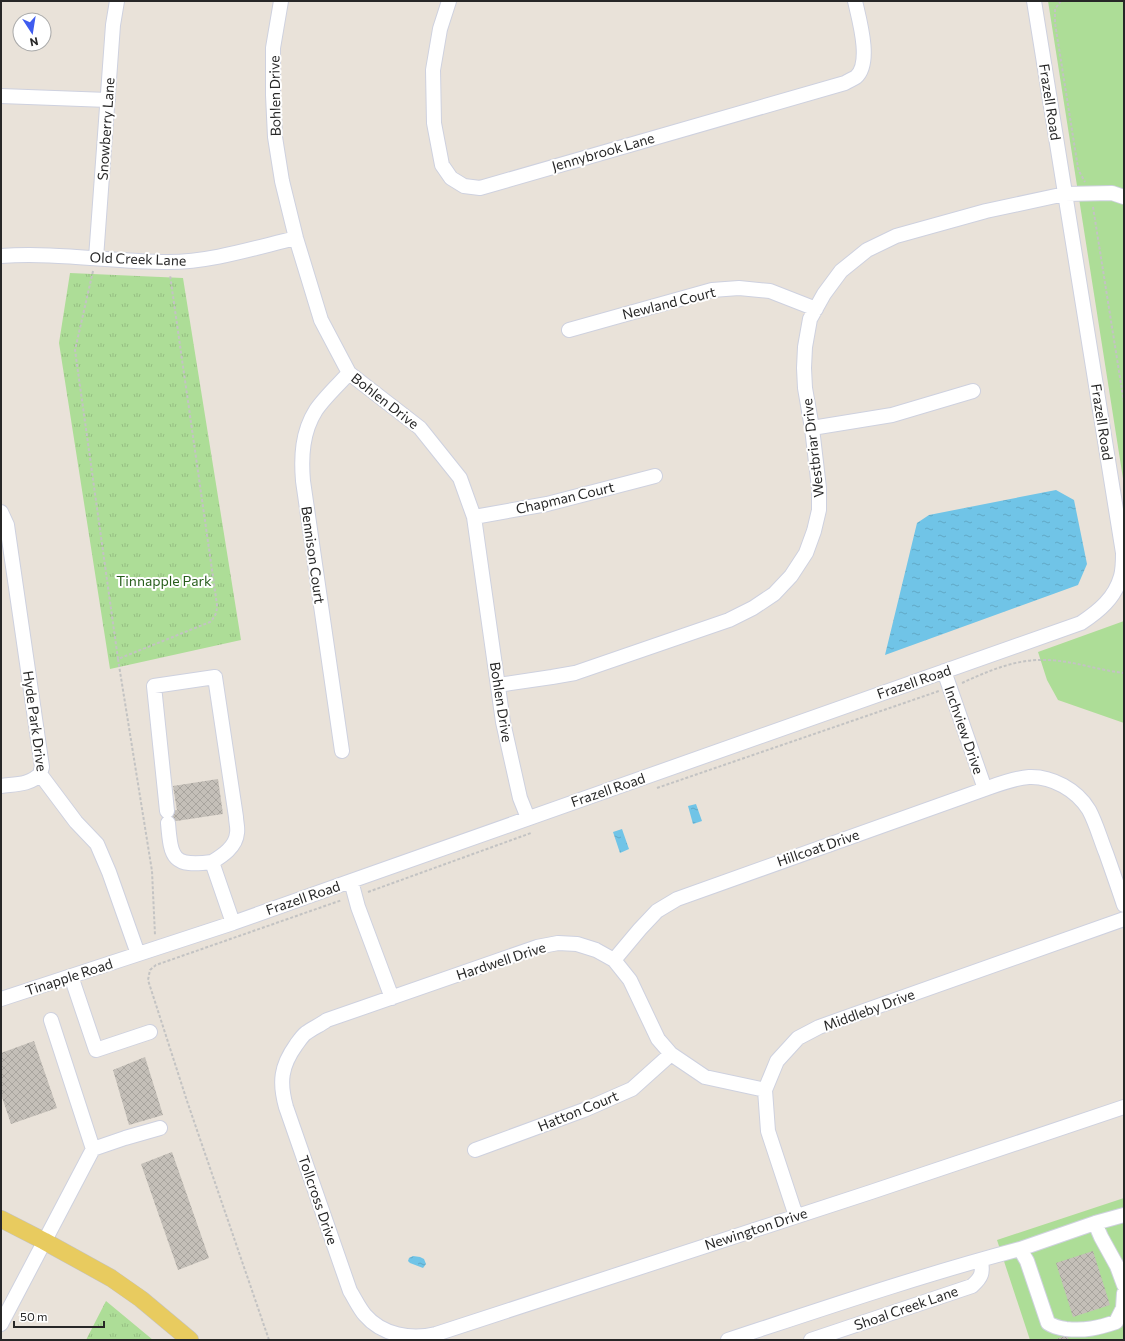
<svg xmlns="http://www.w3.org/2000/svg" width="1125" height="1341" viewBox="0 0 1125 1341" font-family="Commissioner,sans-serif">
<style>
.grass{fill:#addd97}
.park{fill:url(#park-tufts)}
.water{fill:url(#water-ripples)}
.building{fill:url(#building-cross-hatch)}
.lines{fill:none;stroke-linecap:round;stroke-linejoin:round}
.minor-casing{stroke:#ced1df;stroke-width:16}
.major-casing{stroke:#c3c3c3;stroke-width:18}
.path{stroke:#c3c3c3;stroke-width:2;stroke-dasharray:3 2;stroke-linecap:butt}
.minor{stroke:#fff;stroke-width:14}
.major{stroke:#e8cb5f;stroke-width:17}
.labels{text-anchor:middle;stroke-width:4;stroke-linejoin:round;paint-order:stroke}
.street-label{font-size:14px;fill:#272727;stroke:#fff}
.park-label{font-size:14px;fill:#285e1c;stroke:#fff}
</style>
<defs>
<pattern id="park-tufts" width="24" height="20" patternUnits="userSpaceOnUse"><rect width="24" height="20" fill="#addd97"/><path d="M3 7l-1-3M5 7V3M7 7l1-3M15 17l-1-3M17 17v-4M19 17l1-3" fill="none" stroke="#95be82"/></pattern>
<pattern id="water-ripples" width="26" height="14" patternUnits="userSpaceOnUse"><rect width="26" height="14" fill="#70c4e7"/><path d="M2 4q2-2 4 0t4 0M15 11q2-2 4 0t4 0" fill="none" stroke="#61a8c6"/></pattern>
<pattern id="building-cross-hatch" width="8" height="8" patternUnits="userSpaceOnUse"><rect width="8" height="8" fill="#c4bfb8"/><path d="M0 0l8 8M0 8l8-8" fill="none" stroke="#a8a49e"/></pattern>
</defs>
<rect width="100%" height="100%" fill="#e9e2d9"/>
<!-- grass -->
<path class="grass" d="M1048,1h76v484z
M1124,621v102l-66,-23 -11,-20 -9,-28z
M1124,1198v142h-94l-33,-100z"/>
<!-- park -->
<path class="park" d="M70,273l113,5 58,362 -131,29 -51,-326z
M106,1301l47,39h-67z"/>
<!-- water -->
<path class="water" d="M1056,490l18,10 13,64 -9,21 -193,70 32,-132 12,-8z
M696,804l6,17 -9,3 -5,-18z
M622,829l7,20 -9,4 -7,-21z
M413,1256l7,1 4,2 2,5 -3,4 -13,-5 -2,-2 1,-3z"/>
<!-- building -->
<path class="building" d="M218,779l5,35 -60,9 -1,-11 15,-2 -4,-24z
M34,1041l23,67 -46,16 -10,-30v-41z
M145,1057l18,58 -34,10 -16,-55z
M172,1152l37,106 -31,12 -37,-106z
M1093,1251l17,54 -37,12 -17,-54z
M1067,1335l2,5h-15z"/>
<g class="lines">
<defs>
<path id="minor" d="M281,1l-8,47v47l2,42 7,44 14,57 25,82 28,53 71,55 40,50 14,39 29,205 17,76 8,20
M449,1l-9,28 -7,41 1,53 8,42 9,13 13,8 16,2 365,-105c3,-2 8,-4 11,-6 16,-14 3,-58 -1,-76
M1,96l107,4
M1,256c56,-4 111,6 167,6 43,0 86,-14 128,-24
M96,258l17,-233 4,-24
M569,330l143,-40 27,-2 31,3 46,18
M812,428l80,-13 81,-24
M1,512l6,13 35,242 -2,7 36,48 21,22 12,28 29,82
M474,517l73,-13 108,-28
M944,671l41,118
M498,685l54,-8 23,-4 154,-53 24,-12 21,-14 17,-18 15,-23 8,-22 5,-21v-22l-7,-60 -7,-40 -1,-20 1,-21 5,-28 14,-25 17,-23 26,-21 29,-14 90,-25 79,-17 47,-1 12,4
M342,751l-39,-270c-2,-24 -1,-49 13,-71 8,-12 23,-26 33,-37
M1,786c14,-2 29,-1 39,-12
M167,811l-13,-125 61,-9 21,140c0,5 2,11 1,16 -1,14 -15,23 -25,29l21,61
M168,823c3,36 5,44 44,39
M351,881l7,26 34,91
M614,960l26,-31 17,-18 20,-12 308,-110c14,-5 29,-11 44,-12 23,-1 48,13 60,33 7,13 11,28 17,43 6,17 12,34 18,52
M71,976l25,74 54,-18
M1,999l232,-76 118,-42 730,-258c18,-12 34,-25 40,-47 2,-7 2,-16 2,-23l-89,-552
M51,1020l42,129
M765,1090l-60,-13 -34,-23 -13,-15 -28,-59 -16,-20 -18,-10 -19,-6 -19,-1 -21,4 -210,73c-7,5 -14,8 -21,13 -4,3 -7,8 -10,12 -15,21 -17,37 -10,62l64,184c5,8 9,17 15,24 17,20 46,25 71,19l435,-142 253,-85
M475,1150l109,-40 48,-21 39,-35
M1124,1215l-29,8 6,14 16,29 7,19
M796,1216l-28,-85 -3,-41 12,-29 21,-23 21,-11 305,-108
M1020,1249l75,-26
M1,1324l92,-175 32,-11 35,-10
M728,1340c97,-32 194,-65 292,-91l7,12 21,62c6,4 11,5 18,6 19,2 32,-1 50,-7l7,-14 1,-15
M811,1340l161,-54c10,-9 11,-13 9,-26"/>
<path id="major" d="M1,1219l43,22 67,37 30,21 49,41"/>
</defs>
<!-- minor casing -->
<use href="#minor" class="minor-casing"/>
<!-- major casing -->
<use href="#major" class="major-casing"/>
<!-- path -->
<path class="path" d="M1061,1l-6,8v14l23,145 2,5 5,9
M1093,207l31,196
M93,271l-18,79 43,309 92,-37c5,-5 7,-9 7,-17l-47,-330
M118,659l34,212 3,64
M962,683c26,-12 54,-24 83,-23 26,0 52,10 79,13
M657,788l282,-97
M368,892l163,-59
M269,1340l-82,-239 -39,-121 2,-10 6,-5 186,-65"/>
<!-- minor -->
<use href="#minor" class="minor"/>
<!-- major -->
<use href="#major" class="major"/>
</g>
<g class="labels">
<!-- street labels -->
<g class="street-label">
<text transform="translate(275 96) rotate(-91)" y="5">Bohlen Drive</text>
<text transform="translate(1050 102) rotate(81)" y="5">Frazell Road</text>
<text transform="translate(106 129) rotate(-86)" y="5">Snowberry Lane</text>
<text transform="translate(603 152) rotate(-16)" y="5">Jennybrook Lane</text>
<text transform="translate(138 259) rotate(2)" y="5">Old Creek Lane</text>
<text transform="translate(669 303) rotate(-14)" y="5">Newland Court</text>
<text transform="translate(385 401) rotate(38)" y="5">Bohlen Drive</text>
<text transform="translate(1102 422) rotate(81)" y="5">Frazell Road</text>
<text transform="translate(813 448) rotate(-97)" y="5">Westbriar Drive</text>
<text transform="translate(565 498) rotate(-13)" y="5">Chapman Court</text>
<text transform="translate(313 555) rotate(82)" y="5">Bennison Court</text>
<text transform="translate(914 682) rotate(-19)" y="5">Frazell Road</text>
<text transform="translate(501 702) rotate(81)" y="5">Bohlen Drive</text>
<text transform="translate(35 721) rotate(82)" y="5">Hyde Park Drive</text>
<text transform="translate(964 730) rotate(71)" y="5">Inchview Drive</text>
<text transform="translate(608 790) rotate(-19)" y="5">Frazell Road</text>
<text transform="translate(818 848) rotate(-19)" y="5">Hillcoat Drive</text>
<text transform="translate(303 898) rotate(-19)" y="5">Frazell Road</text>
<text transform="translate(501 961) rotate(-18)" y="5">Hardwell Drive</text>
<text transform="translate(69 977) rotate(-18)" y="5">Tinapple Road</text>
<text transform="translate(869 1010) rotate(-20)" y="5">Middleby Drive</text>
<text transform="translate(578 1111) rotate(-22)" y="5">Hatton Court</text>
<text transform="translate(318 1200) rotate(71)" y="5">Tollcross Drive</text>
<text transform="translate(756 1229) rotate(-18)" y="5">Newington Drive</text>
<text transform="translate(906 1308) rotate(-19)" y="5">Shoal Creek Lane</text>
</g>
<!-- park labels -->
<g class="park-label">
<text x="164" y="586">Tinnapple Park</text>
</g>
</g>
<!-- border -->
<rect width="1125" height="1341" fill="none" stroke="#272727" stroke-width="4"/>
<!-- north arrow -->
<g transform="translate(32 32) rotate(168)"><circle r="19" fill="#ffffff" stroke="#a9a9a9"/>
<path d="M0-3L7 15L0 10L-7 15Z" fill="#3f5cef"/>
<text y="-6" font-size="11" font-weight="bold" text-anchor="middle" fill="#272727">N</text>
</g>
<!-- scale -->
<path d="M14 1321v6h90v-6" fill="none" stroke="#272727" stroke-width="2"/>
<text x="20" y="1321" font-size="12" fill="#272727" stroke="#ffffff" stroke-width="3" paint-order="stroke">50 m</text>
</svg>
